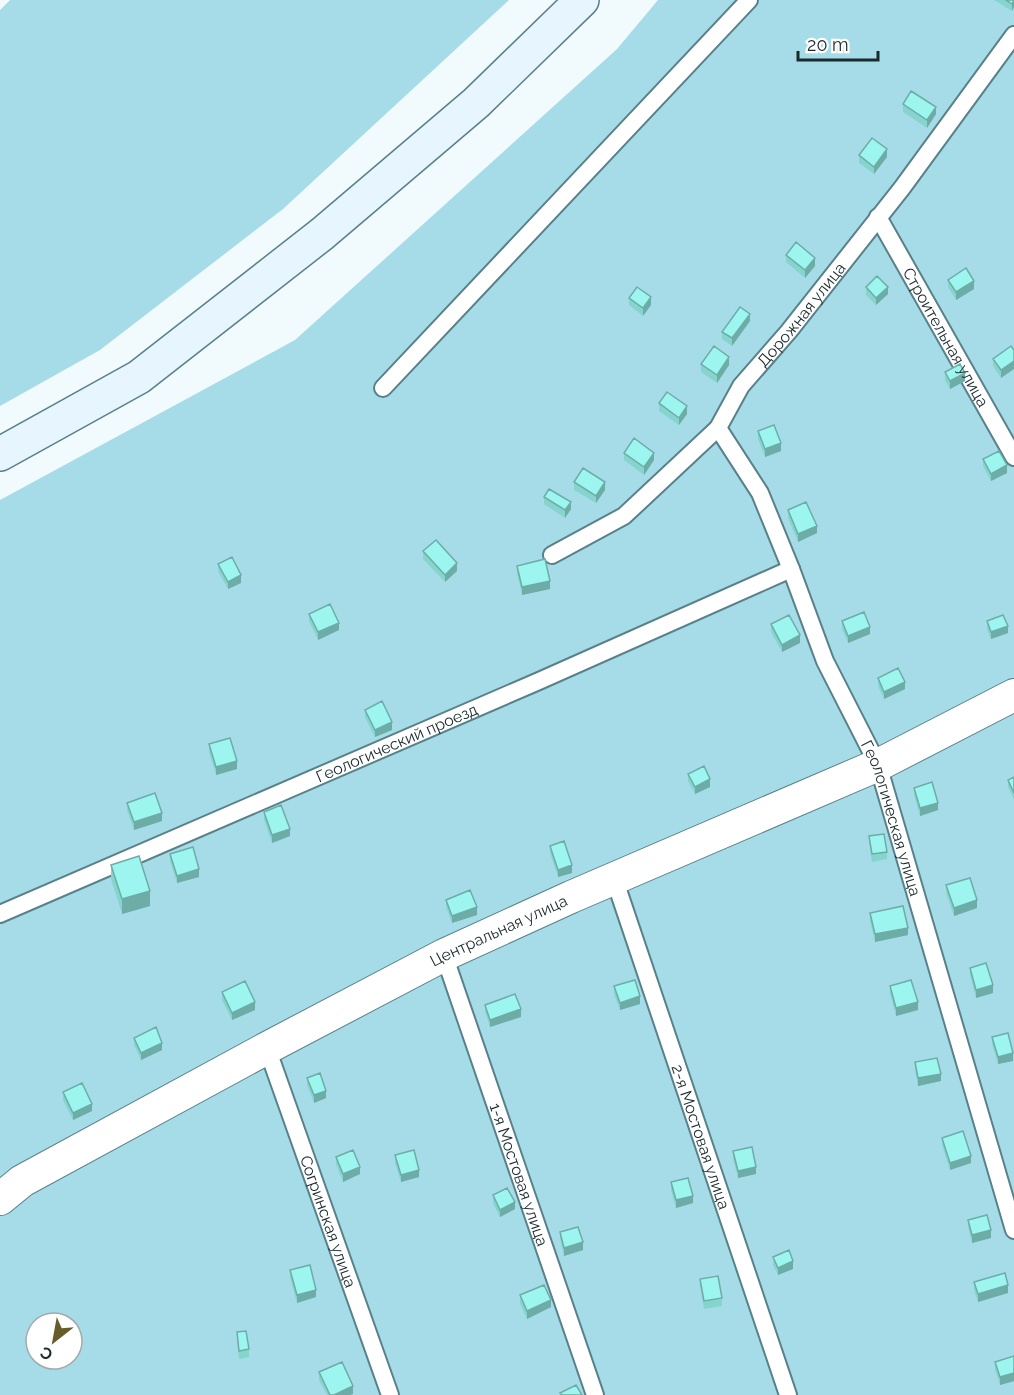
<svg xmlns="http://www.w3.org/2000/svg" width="1014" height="1395" viewBox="0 0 1014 1395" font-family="Raleway,sans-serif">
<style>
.green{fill:#a6dce8;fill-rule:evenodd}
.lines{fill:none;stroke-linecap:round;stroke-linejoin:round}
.service-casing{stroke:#58818a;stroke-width:20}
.minor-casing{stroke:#58818a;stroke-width:34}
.secondary-casing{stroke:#58818a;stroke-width:36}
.service{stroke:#fff;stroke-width:16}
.minor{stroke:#fff;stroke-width:32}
.secondary{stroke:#e6f5fe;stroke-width:33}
.wall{fill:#86d4ce}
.shaded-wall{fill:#6daca7}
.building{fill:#9cf6ef;stroke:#6daca7;stroke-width:1.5}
.labels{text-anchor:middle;stroke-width:4.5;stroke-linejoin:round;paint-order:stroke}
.street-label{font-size:16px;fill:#192a2d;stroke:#fff}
</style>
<rect width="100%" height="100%" fill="#f1fafc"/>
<!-- green -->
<path class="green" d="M10,0h499l-226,209 -183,141 -100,56v-396z
M658,0h356v1395h-1014v-895l295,-160 322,-291zM36,1323h36v36h-36z"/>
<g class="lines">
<defs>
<g id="service">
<path id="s1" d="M878,217l136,240"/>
<path d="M383,388l366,-388"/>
<path id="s2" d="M718,428l42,65 31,76 34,92 53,104 136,465"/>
<path id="s3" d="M552,555l72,-39 94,-88 23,-42 48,-55 113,-143 112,-153"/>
<path id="s4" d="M614,878l174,517"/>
<path id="s5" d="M0,914l539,-233 252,-112"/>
<path id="s6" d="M444,955l151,440"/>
<path id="s7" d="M267,1048l123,347"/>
</g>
<g id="minor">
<path id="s8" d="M0,1199l22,-18 245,-133 177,-93 127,-58 307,-132 136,-70"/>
</g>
<path id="secondary" d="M0,454l139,-77 183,-143 154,-131 106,-103"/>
</defs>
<!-- service casing -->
<use href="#service" class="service-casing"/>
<!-- minor casing -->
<use href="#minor" class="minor-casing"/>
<!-- secondary casing -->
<use href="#secondary" class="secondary-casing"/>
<!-- service -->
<use href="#service" class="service"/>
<!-- minor -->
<use href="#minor" class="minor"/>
<!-- secondary -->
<use href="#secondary" class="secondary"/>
</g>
<!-- wall -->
<path class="wall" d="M994,0h20v7l-2,4z
M903,104l33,10 -9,14 -24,-16z
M859,155l28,2 -13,17 -15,-11z
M786,255l29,11 -10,12 -19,-16z
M948,280l26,9 -18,11 -8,-13z
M866,287l22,7 -12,11 -10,-10z
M629,298l22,7 -8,11 -14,-11z
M750,321l-18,25 -10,-7v-7z
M1011,346l-10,32 -8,-12v-7z
M701,364l28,1 -12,18 -16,-11z
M945,372l20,9 -15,8 -5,-9z
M659,403l28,11 -8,11 -20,-14z
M758,431l23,20 -16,6 -7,-18z
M624,453l30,7 -10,15 -20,-15z
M983,459l24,14 -16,8 -8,-15z
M574,482l31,8 -9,13 -22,-13z
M544,497l27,12 -6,9 -21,-14z
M788,510l29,23 -19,9 -10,-24z
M423,551l34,20 -12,11 -22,-23z
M218,564l23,19 -13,6 -10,-18z
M517,566l33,23 -28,6 -5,-22z
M309,614l30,16 -21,10 -9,-19z
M842,621l28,13 -22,9 -6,-14z
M987,621l21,12 -17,6 -4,-10z
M771,624l29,19 -18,9 -11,-20z
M878,678l27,11 -21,10 -6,-13z
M365,710l27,20 -17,7 -10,-20z
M209,744l28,25 -21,6 -7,-23z
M688,774l22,13 -15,7 -7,-13z
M1014,777v23l-6,-13v-7z
M914,788l24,22 -18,6 -6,-21z
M127,803l35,18 -28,9 -7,-20z
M264,812l26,24 -18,7 -8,-23z
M869,836l18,16v7l-15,3 -3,-19z
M550,846l22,27 -14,4 -8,-24z
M170,854l29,23 -22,6 -7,-22z
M111,865l39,41 -28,8 -11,-35z
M946,885l31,23 -23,8 -8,-23z
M446,900l31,15 -25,8 -6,-16z
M870,913l38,22 -33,7 -5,-21z
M970,968l23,25 -17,5 -6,-23z
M614,986l26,18 -20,6 -6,-16z
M890,986l28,24 -22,6 -6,-22z
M222,992l33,18 -23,10 -10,-20z
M485,1005l36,12 -31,10 -5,-15z
M992,1037l21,24 -15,3 -6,-20z
M134,1038l28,12 -21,10 -7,-15z
M915,1062l26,19 -23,5 -3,-16z
M307,1078l19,20 -12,5 -7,-18z
M63,1092l29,19 -19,9 -10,-20z
M942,1138l29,25 -21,7 -8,-25z
M733,1151l23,23 -18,4 -5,-19z
M395,1155l24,22 -18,5 -6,-19z
M336,1157l24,17 -17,8 -7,-18z
M671,1182l22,21 -17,5 -5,-18z
M493,1195l22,14 -15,8 -7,-14z
M968,1220l23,18 -19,5 -4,-16z
M560,1232l23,18 -19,6 -4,-17z
M773,1257l20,12 -15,6 -5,-10z
M290,1270l26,27 -19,6 -7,-26z
M700,1279l22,19v8l-18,3 -4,-23z
M974,1282l34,11 -30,9 -4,-12z
M520,1295l31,12 -24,12 -7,-16z
M237,1332l12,17v8l-10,2 -2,-19z
M1014,1356v25l-14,4 -5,-16v-7z
M319,1372l34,22 -3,1h-23l-8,-15z"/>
<!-- shaded-wall -->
<path class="shaded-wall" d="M1014,0v7l-2,4v-7z
M936,107v7l-9,14v-8z
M887,149v8l-13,17v-7z
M815,258v8l-10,12v-8z
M974,281v8l-18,11v-8z
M888,287v7l-12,11v-7z
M651,297v8l-8,11v-8z
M750,314v7l-18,25v-8z
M729,357v8l-12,18v-8z
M1014,361v8l-13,9v-8z
M965,373v8l-15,8v-8z
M687,406v8l-8,11v-7z
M781,443v8l-16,6v-8z
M654,453v7l-10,15v-8z
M1007,465v8l-16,8v-7z
M605,482v8l-9,13v-7z
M571,502v7l-6,9v-8z
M817,526v7l-19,9v-8z
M457,563v8l-12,11v-7z
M241,575v8l-13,6v-7z
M550,581v8l-28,6v-8z
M339,623v7l-21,10v-8z
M1008,626v7l-17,6v-7z
M870,627v7l-22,9v-7z
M800,635v8l-18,9v-7z
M905,682v7l-21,10v-7z
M392,722v8l-17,7v-7z
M237,761v8l-21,6v-8z
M710,779v8l-15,7v-7z
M938,803v7l-18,6v-8z
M162,813v8l-28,9v-8z
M290,829v7l-18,7v-8z
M572,865v8l-14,4v-7z
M199,869v8l-22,6v-7z
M150,891v15l-28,8v-15z
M977,900v8l-23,8v-8z
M477,907v8l-25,8v-7z
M908,928v7l-33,7v-8z
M993,985v8l-17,5v-8z
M640,996v8l-20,6v-7z
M255,1002v8l-23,10v-7z
M918,1002v8l-22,6v-8z
M521,1009v8l-31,10v-7z
M162,1043v7l-21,10v-7z
M1013,1053v8l-15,3v-7z
M941,1074v7l-23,5v-8z
M326,1091v7l-12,5v-8z
M92,1104v7l-19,9v-7z
M971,1156v7l-21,7v-7z
M360,1167v7l-17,8v-8z
M756,1167v7l-18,4v-7z
M419,1170v7l-18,5v-7z
M693,1196v7l-17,5v-8z
M515,1202v7l-15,8v-7z
M991,1230v8l-19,5v-8z
M583,1242v8l-19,6v-8z
M793,1261v8l-15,6v-7z
M1008,1285v8l-30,9v-8z
M316,1290v7l-19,6v-8z
M551,1300v7l-24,12v-8z
M1014,1373v8l-14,4v-8z
M353,1386v8l-3,1h-16z"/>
<!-- building -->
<path class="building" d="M1006,0h8l-2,4z
M911,91l25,16 -9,13 -24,-16z
M872,138l15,11 -13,18 -15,-12z
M796,242l19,16 -10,12 -19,-15z
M966,268l8,13 -18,11 -8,-12z
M877,276l11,11 -12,11 -10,-11z
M637,287l14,10 -8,11 -14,-10z
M740,307l10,7 -18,24 -10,-6z
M714,346l15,11 -12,18 -16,-11z
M1011,346l3,4v11l-13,9 -8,-11z
M960,364l5,9 -15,8 -5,-9z
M667,392l20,14 -8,12 -20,-15z
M774,425l7,18 -16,6 -7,-18z
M634,438l20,15 -10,14 -20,-14z
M999,451l8,14 -16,9 -8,-15z
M583,468l22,14 -9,14 -22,-14z
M549,489l22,13 -6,8 -21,-13z
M806,502l11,24 -19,8 -10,-24z
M436,540l21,23 -12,12 -22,-24z
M232,557l9,18 -13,7 -10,-18z
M545,559l5,22 -28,6 -5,-21z
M330,604l9,19 -21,9 -9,-18z
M864,612l6,15 -22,9 -6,-15z
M789,615l11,20 -18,10 -11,-21z
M1003,615l5,11 -17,6 -4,-11z
M898,668l7,14 -21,10 -6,-14z
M382,701l10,21 -17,8 -10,-20z
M230,738l7,23 -21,6 -7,-23z
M704,766l6,13 -15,8 -7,-13z
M1014,777v16l-6,-13z
M932,782l6,21 -18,5 -6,-20z
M155,793l7,20 -28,9 -7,-19z
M281,805l9,24 -18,6 -8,-23z
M884,834l3,18 -15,2 -3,-18z
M564,841l8,24 -14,5 -8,-24z
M193,847l6,22 -22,7 -7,-22z
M139,856l11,35 -28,8 -11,-34z
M970,878l7,22 -23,8 -8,-23z
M470,890l7,17 -25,9 -6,-16z
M903,906l5,22 -33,6 -5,-21z
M986,963l7,22 -17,5 -6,-22z
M635,980l5,16 -20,7 -6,-17z
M911,980l7,22 -22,6 -6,-22z
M245,981l10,21 -23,11 -10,-21z
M515,994l6,15 -31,11 -5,-15z
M156,1027l6,16 -21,10 -7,-15z
M1008,1033l5,20 -15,4 -6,-20z
M937,1058l4,16 -23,4 -3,-16z
M320,1073l6,18 -12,4 -7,-17z
M82,1083l10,21 -19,9 -10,-21z
M963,1131l8,25 -21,7 -8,-25z
M752,1147l4,20 -18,4 -5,-20z
M353,1150l7,17 -17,7 -7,-17z
M414,1150l5,20 -18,5 -6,-20z
M688,1178l5,18 -17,4 -5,-18z
M507,1188l8,14 -15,8 -7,-15z
M987,1215l4,15 -19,5 -4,-15z
M578,1227l5,15 -19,6 -4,-16z
M789,1250l4,11 -15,7 -5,-11z
M310,1265l6,25 -19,5 -7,-25z
M1005,1273l3,12 -30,9 -4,-12z
M718,1276l4,22 -18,3 -4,-22z
M544,1285l7,15 -24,11 -7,-16z
M246,1331l3,18 -10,2 -2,-19z
M1014,1356v17l-14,4 -5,-15z
M342,1362l11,24 -19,9h-4l-11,-23z
M576,1385l6,10h-20l-2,-2z"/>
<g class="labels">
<!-- street labels -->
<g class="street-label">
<text dy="6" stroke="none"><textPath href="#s3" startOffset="352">Дорожная улица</textPath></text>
<text dy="6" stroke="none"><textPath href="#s1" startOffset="138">Строительная улица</textPath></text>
<text dy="6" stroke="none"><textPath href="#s5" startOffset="432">Геологический проезд</textPath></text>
<text dy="6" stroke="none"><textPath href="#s2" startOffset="429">Геологическая улица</textPath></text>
<text dy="6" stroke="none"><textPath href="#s8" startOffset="567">Центральная улица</textPath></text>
<text dy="6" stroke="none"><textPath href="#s4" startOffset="273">2-я Мостовая улица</textPath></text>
<text dy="6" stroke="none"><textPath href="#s6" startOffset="232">1-я Мостовая улица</textPath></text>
<text dy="6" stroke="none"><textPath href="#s7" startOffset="184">Согринская улица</textPath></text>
</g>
</g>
<!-- north arrow -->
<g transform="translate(54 1341) rotate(211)"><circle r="28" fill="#ffffff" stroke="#a3aaab" stroke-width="1.5"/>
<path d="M0-4.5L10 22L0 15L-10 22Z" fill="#685d2a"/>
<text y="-9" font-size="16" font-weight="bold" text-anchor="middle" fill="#192a2d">С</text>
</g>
<!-- scale -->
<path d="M798 51v9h80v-9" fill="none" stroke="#192a2d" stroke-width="3"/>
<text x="807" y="51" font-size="18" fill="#192a2d" stroke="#ffffff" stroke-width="4.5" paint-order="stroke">20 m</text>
</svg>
